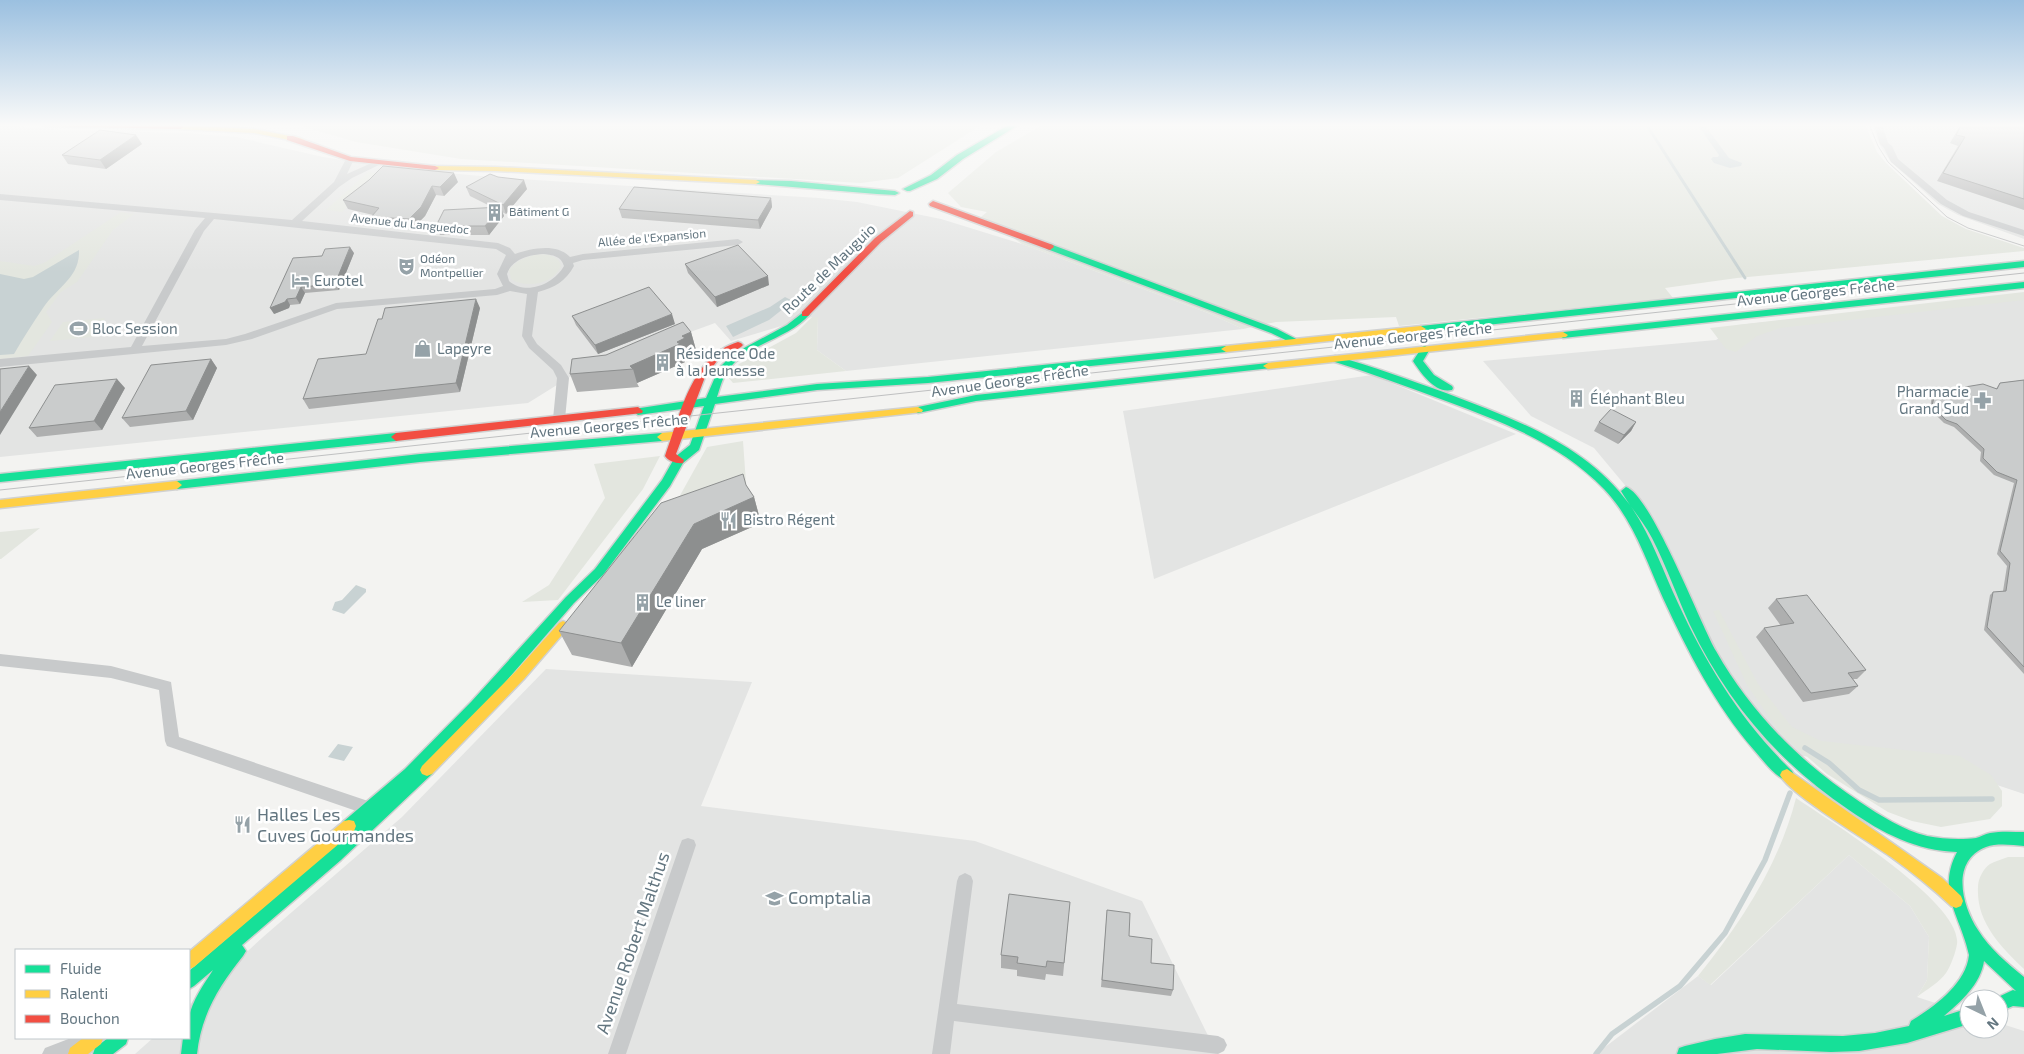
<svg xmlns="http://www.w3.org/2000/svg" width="2024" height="1054" viewBox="0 0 2024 1054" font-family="'Exo 2',sans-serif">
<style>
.built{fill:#e3e4e3}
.green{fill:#e3e6df}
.water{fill:#c8d2d3}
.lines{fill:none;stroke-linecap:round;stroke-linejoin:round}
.stream-far1{stroke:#c8d2d3;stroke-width:3}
.stream{stroke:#c8d2d3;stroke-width:5.5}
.fast-casing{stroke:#d0d1d1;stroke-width:3}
.slow-casing{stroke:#d0d1d1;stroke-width:3}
.jam-casing{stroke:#d0d1d1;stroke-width:3}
.street{fill:#c8cacb;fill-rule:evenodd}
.fast{fill:#16e098;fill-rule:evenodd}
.slow{fill:#ffcf43;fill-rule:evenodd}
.jam{fill:#f24e42;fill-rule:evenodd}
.tram{stroke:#bfc0c1;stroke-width:1}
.wall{fill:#aeafaf}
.shaded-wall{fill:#8d8f8f}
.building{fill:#cacccc;stroke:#8d8f8f}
.labels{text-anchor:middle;stroke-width:5;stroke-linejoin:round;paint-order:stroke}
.far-poi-label{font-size:12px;fill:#637680;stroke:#fff;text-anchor:start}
.far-street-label{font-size:12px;fill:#637680;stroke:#fff}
.street-label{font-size:15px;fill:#637680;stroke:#fff}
.poi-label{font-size:15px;fill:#637680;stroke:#fff;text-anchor:start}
.near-poi-label{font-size:18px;fill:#637680;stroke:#fff;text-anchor:start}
.near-street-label{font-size:18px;fill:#637680;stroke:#fff}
</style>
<rect width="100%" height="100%" fill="#f3f3f1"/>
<!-- built -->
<path class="built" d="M1872,124h152v115l-66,-24 -20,-11 -47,-42 -12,-18z
M0,125l63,5 122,3 51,4 87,20 70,11 110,10 316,20 38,4 84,17 81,25 186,69 35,16 -397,42 -29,-21 1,-33h-6l-81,24 -16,-18 -142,52 -45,28 -528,54z
M2024,295v499l-72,-24 -161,-15 -55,-63 -87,-178 -55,-66 -63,-32 -48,-55 233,-21 22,-15z
M1372,375l144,59 -362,145 -31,-168z
M546,669l206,13 -51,124 274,35 167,60 75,153h-1082l18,-16h36v-33l74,-68 139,-120z
M1849,855l61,51 19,31 -2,43 -10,17 52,17v15h30v-6l25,8v23h-428l102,-78 13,9z"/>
<!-- green -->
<path class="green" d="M294,124h689l-85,54 -37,5 -400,-24 -105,-17z
M1044,124h821l12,28 9,11 56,53 24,13 58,19v3l-287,27 -72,10 8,10 -274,28 -3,-9 -120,5 -33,7 -35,-16 -186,-69 -14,-10 -32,-13 11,-9 -26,-5 -13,-14 48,-41z
M368,172l15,2 -41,38 -16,-2z
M121,212l13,2 -21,16 -36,52 -16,10 -15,20 6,10 -24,34 -28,3v-6l36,-74 -19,1 -17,-2v-17l34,5 10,-3z
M534,255c11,-1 24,-1 27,11 -7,18 -35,23 -50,13l-2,-9c7,-9 15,-12 25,-15z
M2024,292v8l-244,28 -23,8 -21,16 -10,-3 -16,-21z
M812,317h6l-1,33 29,21 -113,12 -5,-6 11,-13 57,-31z
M105,318l-12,19 -43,4 13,-19z
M743,441l3,42 -73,25 34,-61z
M660,456l-17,33 -85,111 -36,2 27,-17 56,-87 -11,-34z
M40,528l-39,31h-1v-27z
M1719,610l39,74 34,43 29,14 139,15 31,19 11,16v15l-12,13 -49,8 -29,-6 -24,-9 -61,-38 -46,-40 -34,-49 -34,-74z
M1796,798c32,22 167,105 161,146 -1,7 -6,22 -11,29 -6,9 -20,17 -29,24l10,-17 2,-43 -19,-31 -61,-51 -139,130 -12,-9c43,-53 81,-111 98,-178z
M2008,857h16v112c-23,-22 -48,-47 -46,-82 0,-8 5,-18 12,-23 5,-3 13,-5 18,-7z"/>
<!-- water -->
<path class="water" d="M1697,124h7l25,34 13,5 -1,3 -11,2 -16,-5 -3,-4 2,-2h5l1,-2z
M79,250c1,28 -22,37 -36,58 -10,15 -20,30 -29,46l-14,1v-81l24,5 9,-2z
M785,297l8,4 -24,19 -36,17 -7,-11 44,-19z
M356,585l10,4v3l-22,22 -12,-4 3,-8 7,-2z
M338,744l15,3 -9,14 -16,-4z"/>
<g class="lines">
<!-- stream-far1 -->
<path class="stream-far1" d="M1646,124l99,154"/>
<!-- stream -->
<path class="stream" d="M1805,748l24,15 30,27 20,10 113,-1
M1596,1054l16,-20 68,-48 45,-53 40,-73 25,-67"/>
<defs>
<path id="fast" d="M1010,124h10l-57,35 -26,20 -27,12h-3l-4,-2 28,-14 26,-20z
M753,180l38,1 104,10 4,2 -4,2 -18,-1 -121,-10 -4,-2z
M1050,244l227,85 25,13 -2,2h-6l-23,-11 -224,-84 -1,-2z
M2024,261v6l-603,65 -5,-3 5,-3z
M2024,282v6l-461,50 -5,-3 5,-3z
M805,311l5,3c-22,26 -66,30 -83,58 -5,7 -7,16 -10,25l100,-13 111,-7 298,-31 5,3 -5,3 -298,31 -111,7 -102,14 -16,46 -16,13 -13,23 -67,89 -29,28 -93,107 -53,54 4,2 2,4 -2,4 -91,86 -99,85 4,6 -3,5c-24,30 -42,59 -46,98h-16l2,-16h6c0,-7 -1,-14 0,-21 3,-16 15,-33 24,-47l-19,16 -5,3v-18l162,-139 -7,-1 -2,-5 2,-5 61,-52 66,-67 95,-105 29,-28 67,-89 13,-23 15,-12 14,-39 -66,9 -5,-4 1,-2 72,-11 13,-30 14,-14 54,-29z
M1425,346l5,3 -7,12 11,14 18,11 1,2 -1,2c-17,4 -31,-17 -39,-29l9,-14z
M1335,356c38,10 74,24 111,37 68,26 140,51 184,112 21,30 33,66 48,98 29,63 64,119 114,168l2,4 -2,4 -5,2c-13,-5 -24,-21 -33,-31 -39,-45 -66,-98 -91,-152 -17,-38 -30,-79 -59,-109 -43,-45 -101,-67 -158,-88 -38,-14 -76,-28 -114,-40l-2,-2z
M1268,363l5,3 -2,2 -295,33 -58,12 -5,-3 5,-3 58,-12z
M396,433l5,4 -5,4 -396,41v-8z
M662,433l5,4 -5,4 -242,21 -243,27 -5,-4 5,-4 243,-27z
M1626,487c25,8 74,136 90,164 35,62 85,112 144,151 21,14 43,28 67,34 15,3 34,4 49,2 4,-1 9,-4 14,-5 11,-2 23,-1 34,-1v14c-12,-1 -27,-3 -38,1 -36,14 -24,59 -8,83 12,19 29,33 46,47v30l-11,-1 -14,6v-13h-5l19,-9 3,1 -32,-30c-3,22 -23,41 -40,55l25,-8v16l-62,19 -48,8 -28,1 -74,-3 -40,5h-40l2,-6 6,-2 30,-7 30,-5 98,2 32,-3 34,-7 2,-5c23,-14 55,-37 58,-66 -8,-38 -33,-63 -12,-103 -40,-1 -75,-19 -108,-42 -70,-47 -122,-108 -159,-185 -13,-28 -23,-58 -38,-87 -9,-17 -22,-31 -31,-47z
M108,1038h20l-2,6 -13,10h-20l2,-6z"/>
<path id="slow" d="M177,125l77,4 46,9 4,2 -4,2 -46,-9 -74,-4 -4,-2z
M432,166l64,1 260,13 4,2 -4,2 -260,-13 -61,-1 -4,-2z
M1421,326l5,3 -2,2 -198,21 -5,-3 5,-3z
M1563,332l5,3 -2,2 -298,32 -5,-3 5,-3z
M918,407l5,3 -1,2 -260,29 -5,-4 5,-4z
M177,481l5,4 -5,4 -177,19v-8z
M563,621l4,2 2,3 -2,3 -43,50 -92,95 -5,2 -5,-2 -2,-4 2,-4 94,-95 43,-48z
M1787,769l155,109 19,18 2,5 -2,5 -5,2 -5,-2c-19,-18 -39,-34 -60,-49 -21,-15 -102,-63 -111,-82l2,-4z
M349,820l5,1 2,5 -2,5 -160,136 -5,2v-17l155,-131z
M83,1038h20l-2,6 -13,10h-20l2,-6z"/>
<path id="jam" d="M41,124h125l14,1 4,2 -4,2 -135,-3z
M287,136h6l58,21 84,9 4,2 -4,2 -85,-9 -63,-21z
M933,201l120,44 1,2 -4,3 -3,-1 -117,-43 -1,-2z
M910,211l3,1v4l-32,26 -73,74h-6v-4l73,-74z
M738,342l3,1 2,2 -2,2 -24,14 -12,16 -29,77 8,6 -1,3c-6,1 -15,-2 -18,-7 15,-40 26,-100 73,-114z
M638,407l5,4 -1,2 -246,28 -5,-4 5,-4z"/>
</defs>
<!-- fast casing -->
<use href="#fast" class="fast-casing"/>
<!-- slow casing -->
<use href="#slow" class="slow-casing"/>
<!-- jam casing -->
<use href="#jam" class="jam-casing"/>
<!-- street -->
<path class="street" d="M1874,124h8l6,19 4,3 6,13 49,41 22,12 55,18v6l-61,-20 -22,-12 -50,-42 -7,-14 -4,-4z
M350,156l4,3 -7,15 29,-13 3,-1 4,3 -31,15 -13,9 -37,34 196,22 12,5 5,6c17,-6 42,-11 55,3l13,-3 155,-15 5,3 -5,3 -155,15 -10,3 1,3c-8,15 -20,22 -36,26l-6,44 5,8 24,21 8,13 -4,41 -6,4 -6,-4 4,-41 -4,-8 -24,-22 -7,-12 5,-42 -17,-3 -13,4 -160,14 -85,30 -26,6 -226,22v-8l131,-12 64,-117 10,-12 -205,-18v-6l292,26 42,-38 12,-23zM214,219l282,30 10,6 -9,19 6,12 -8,3 -159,14 -91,31 -19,5 -84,7 62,-115zM543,254c10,1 18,2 21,12 -10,18 -38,30 -55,15l-2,-7c5,-15 22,-19 36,-20z
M0,654l111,12 60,16 8,55 189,64 5,2 3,5 -3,5 -5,2 -201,-69 -2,-5 -6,-51 -48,-12 -111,-12z
M688,838l6,2 2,5 -70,209h-18l72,-209 2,-5z
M965,873l6,3 2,5 -16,123 261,32 6,3 3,6 -3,6 -6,3 -264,-33 -4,33h-18l25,-173 2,-5z
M71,1038h33l-3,6 -26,10h-33l3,-6z"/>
<!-- fast -->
<use href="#fast" class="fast"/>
<!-- slow -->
<use href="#slow" class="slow"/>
<!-- jam -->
<use href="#jam" class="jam"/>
<!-- tram -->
<path class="tram" d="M1869,124l9,22 10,16 59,55 21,11 56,18
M0,490l2024,-217"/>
</g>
<!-- wall -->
<path class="wall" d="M1961,124h63v86l-87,-29 21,-35 -8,-3z
M142,144l-36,25 -38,-5 -6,-9z
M498,177l29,12 -21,25 -4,-2 2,4 -15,19h-49l-4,-9 58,-18 -24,-12 -4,-9z
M458,182l-14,14 -8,-1 -11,21 -12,12 -37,-2 -5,-9 2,-2 -25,-6 -5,-9z
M771,198l1,9 -12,22 -138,-11 -3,-9z
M354,253l-15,37 -34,3 -5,11 -10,1 -1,3 -15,6 19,-56z
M685,264l84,21 -52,22 -29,-34z
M480,308l-20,84 -151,17 -6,-10 63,-45z
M572,316l103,8 -77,30 -22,-29z
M691,332l5,18 -7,3 1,3 -6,3 1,3 -48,21 2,4 -62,5 -7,-18 36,-19z
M211,359l6,9 -24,52 -63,7 -8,-9z
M2024,380v294l-40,-44 6,-35 3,-3 10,-1 4,-25 -10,-12 17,-71 -20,-8 -14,-14 1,-9 -27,-25 -10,-4 -14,-14 2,-14 3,-3 27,2 1,-4 2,-3 31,2 4,-6z
M125,388l-23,42 -65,7 -8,-9z
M1599,422h37l-5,9 -13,13 -24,-13z
M746,485l8,12 7,26 -59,26 -70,118 -60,-12 -13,-24z
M1776,599l90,71 -9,9h-4l5,7 -9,8 -46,8 -47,-65 8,-9 17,-2 -13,-18z
M1070,902l-7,74 -17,-2 -1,6 -28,-4v-6l-16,-2v-13z
M1107,910l66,80 -2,6 -70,-9z"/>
<!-- shaded-wall -->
<path class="shaded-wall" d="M136,135l6,9 -36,25 -6,-9z
M454,173l4,9 -14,14 -4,-9z
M524,180l3,9 -21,25 -3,-9z
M432,186l4,9 -11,21 -12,12 -4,-9z
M771,198l1,9 -12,22 -2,-9z
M501,207l3,9 -15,19 -4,-9z
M350,247l4,6 -15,37 -4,-6z
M768,276l1,9 -52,22 -2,-10z
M301,287l4,6 -5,11 -4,-6z
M287,299l3,6 -1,3 -15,6 -4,-6z
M476,299l4,9 -20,84 -4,-9z
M672,314l3,10 -77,30 -3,-9z
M691,332l5,18 -7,3 1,3 -6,3 1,3 -48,21 -4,-14 -3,-3 47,-24 5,-6z
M211,359l6,9 -24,52 -7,-9z
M29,366l8,9 -37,60v-23z
M117,379l8,9 -23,42 -8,-9z
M1636,422l-5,9 -13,13 6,-9z
M754,497l7,26 -59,26 -70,118 -11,-24 73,-119z"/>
<!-- building -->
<path class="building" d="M1962,124h62v75l-81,-26 22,-36 -9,-2z
M100,130l36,5 -36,25 -38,-5z
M383,166l71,7 -14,14 -8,-1 -11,21 -12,12 -38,-2 8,-9 -36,-8 26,-20z
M490,174l8,3 26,3 -21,25 -37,-18z
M634,187l137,11 -13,22 -139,-11z
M501,207l-16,19h-49l8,-16z
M738,245l30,31 -53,21 -30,-33z
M350,247l-15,37 -34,3 -5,11 -9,1 -2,3 -15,6 23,-50 29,-2 3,-7z
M649,287l23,27 -77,31 -23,-29z
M476,299l-20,84 -153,16 15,-40 48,-5 12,-35h4l3,-11z
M683,322l8,10 -9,4 3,2 -8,4 3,2 -50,22 3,3 -63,5 2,-15 34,-4z
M211,359l-25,52 -64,7 29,-53z
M29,366l-29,46v-43z
M117,379l-23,42 -65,7 26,-43z
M2024,380v287l-37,-40 6,-35 13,-1 4,-28 -10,-12 17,-71 -20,-8 -14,-14 1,-9 -27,-25 -11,-4 -14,-14 3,-14 15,-2 14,5 1,-8 18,-3 14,5 3,-6z
M1611,409l25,13 -12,13 -25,-13z
M743,474l3,11 8,12 -60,27 -73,119 -62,-12 102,-128z
M1807,595l59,75 -18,3 10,13 -47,7 -47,-65 30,-5 -18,-24z
M1009,894l61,8 -6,61 -17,-2 -1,6 -29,-4 1,-6 -17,-2z
M1107,910l23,3 -1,23 23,3 -1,24 23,2 -1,25 -71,-10z"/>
<!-- sky -->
<linearGradient id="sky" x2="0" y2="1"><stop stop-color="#9bc0e0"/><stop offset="0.46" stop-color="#fafaf9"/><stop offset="1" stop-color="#fafaf9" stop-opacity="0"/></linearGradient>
<rect width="2024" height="272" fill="url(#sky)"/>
<!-- icons -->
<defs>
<symbol id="building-bare" viewBox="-9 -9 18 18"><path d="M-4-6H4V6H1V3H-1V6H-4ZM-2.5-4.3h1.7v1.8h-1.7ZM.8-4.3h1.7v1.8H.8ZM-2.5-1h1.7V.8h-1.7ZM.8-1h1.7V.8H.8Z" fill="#95a2a8" stroke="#fff" stroke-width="2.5" paint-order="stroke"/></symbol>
<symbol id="theatre-bare" viewBox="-9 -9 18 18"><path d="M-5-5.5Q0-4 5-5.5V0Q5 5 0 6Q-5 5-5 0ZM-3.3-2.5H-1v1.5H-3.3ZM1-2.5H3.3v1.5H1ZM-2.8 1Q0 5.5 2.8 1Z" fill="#95a2a8" stroke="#fff" stroke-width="2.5" paint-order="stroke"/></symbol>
<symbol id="hotel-bare" viewBox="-9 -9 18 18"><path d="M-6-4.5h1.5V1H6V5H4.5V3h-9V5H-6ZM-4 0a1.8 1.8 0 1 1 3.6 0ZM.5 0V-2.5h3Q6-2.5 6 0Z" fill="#95a2a8" stroke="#fff" stroke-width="2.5" paint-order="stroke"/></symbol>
<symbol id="stadium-bare" viewBox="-9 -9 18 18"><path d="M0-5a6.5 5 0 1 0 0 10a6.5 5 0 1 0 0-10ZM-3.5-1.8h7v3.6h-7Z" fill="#95a2a8" stroke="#fff" stroke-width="2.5" paint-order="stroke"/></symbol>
<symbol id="shop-bare" viewBox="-9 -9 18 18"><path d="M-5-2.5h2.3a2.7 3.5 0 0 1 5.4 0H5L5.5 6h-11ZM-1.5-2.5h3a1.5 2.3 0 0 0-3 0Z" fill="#95a2a8" stroke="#fff" stroke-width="2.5" paint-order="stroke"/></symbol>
<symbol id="pharmacy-bare" viewBox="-9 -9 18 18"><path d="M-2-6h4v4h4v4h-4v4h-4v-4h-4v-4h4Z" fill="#95a2a8" stroke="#fff" stroke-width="2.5" paint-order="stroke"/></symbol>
<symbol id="restaurant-bare" viewBox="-9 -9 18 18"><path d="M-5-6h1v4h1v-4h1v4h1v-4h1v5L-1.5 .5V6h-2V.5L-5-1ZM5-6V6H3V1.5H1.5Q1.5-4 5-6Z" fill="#95a2a8" stroke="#fff" stroke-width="2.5" paint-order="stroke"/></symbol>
<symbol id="university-bare" viewBox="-9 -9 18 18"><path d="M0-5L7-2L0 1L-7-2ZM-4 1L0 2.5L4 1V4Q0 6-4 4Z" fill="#95a2a8" stroke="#fff" stroke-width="2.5" paint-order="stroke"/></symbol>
</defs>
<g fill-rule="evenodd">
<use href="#building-bare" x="482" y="200" width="25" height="25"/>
<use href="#theatre-bare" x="394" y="254" width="25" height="25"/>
<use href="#hotel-bare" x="288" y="268" width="25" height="25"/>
<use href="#stadium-bare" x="66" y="316" width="25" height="25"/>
<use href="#shop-bare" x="410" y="336" width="25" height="25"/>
<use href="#building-bare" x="650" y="350" width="25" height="25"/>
<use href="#building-bare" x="1564" y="386" width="25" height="25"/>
<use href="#pharmacy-bare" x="1970" y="388" width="25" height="25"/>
<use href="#restaurant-bare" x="716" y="508" width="25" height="25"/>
<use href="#building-bare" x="630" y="590" width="25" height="25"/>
<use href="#restaurant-bare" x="230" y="812" width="25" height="25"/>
<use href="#university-bare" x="762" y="886" width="25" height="25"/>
</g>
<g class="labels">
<!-- far-poi labels -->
<g class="far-poi-label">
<text x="509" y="216">Bâtiment G</text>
<text x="420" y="263">Odéon<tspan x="420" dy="14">Montpellier</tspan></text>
</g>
<!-- far-street labels -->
<g class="far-street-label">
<text transform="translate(410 224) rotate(6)" y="4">Avenue du Languedoc</text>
<text transform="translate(652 238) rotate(-5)" y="4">Allée de l'Expansion</text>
</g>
<!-- street labels -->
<g class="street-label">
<text transform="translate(829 269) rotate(-44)" y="5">Route de Mauguio</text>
<text transform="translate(1816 293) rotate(-6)" y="5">Avenue Georges Frêche</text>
<text transform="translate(1413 336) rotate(-6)" y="5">Avenue Georges Frêche</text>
<text transform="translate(1010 381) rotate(-8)" y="5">Avenue Georges Frêche</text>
<text transform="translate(609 426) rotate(-5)" y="5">Avenue Georges Frêche</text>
<text transform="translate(205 466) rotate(-6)" y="5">Avenue Georges Frêche</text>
</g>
<!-- poi labels -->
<g class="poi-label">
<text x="314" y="286">Eurotel</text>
<text x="92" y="334">Bloc Session</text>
<text x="437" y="354">Lapeyre</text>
<text x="676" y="359">Résidence Ode<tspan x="676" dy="17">à la Jeunesse</tspan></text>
<text x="1969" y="397" text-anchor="end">Pharmacie<tspan x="1969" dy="17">Grand Sud</tspan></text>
<text x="1590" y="404">Éléphant Bleu</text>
<text x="743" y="525">Bistro Régent</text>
<text x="656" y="607">Le liner</text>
</g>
<!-- near-poi labels -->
<g class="near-poi-label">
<text x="257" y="821">Halles Les<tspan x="257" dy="21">Cuves Gourmandes</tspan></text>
<text x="788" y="904">Comptalia</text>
</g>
<!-- near-street labels -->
<g class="near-street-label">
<text transform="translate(633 943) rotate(-71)" y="6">Avenue Robert Malthus</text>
</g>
</g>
<!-- legend -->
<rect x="15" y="949" width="175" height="90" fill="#ffffff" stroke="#c1c8cc"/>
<rect x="25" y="965" width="25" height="8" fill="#16e098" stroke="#c1c8cc"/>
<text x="60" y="974" font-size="15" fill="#637680">Fluide</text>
<rect x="25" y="990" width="25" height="8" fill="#ffcf43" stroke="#c1c8cc"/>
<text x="60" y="999" font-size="15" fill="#637680">Ralenti</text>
<rect x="25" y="1015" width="25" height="8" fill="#f24e42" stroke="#c1c8cc"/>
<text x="60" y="1024" font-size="15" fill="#637680">Bouchon</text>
<!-- north arrow -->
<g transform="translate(1984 1014) rotate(137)"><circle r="24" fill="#ffffff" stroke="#c1c8cc"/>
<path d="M0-4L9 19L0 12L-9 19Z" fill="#95a2a8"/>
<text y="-8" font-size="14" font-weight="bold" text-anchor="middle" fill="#637680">N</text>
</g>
</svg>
